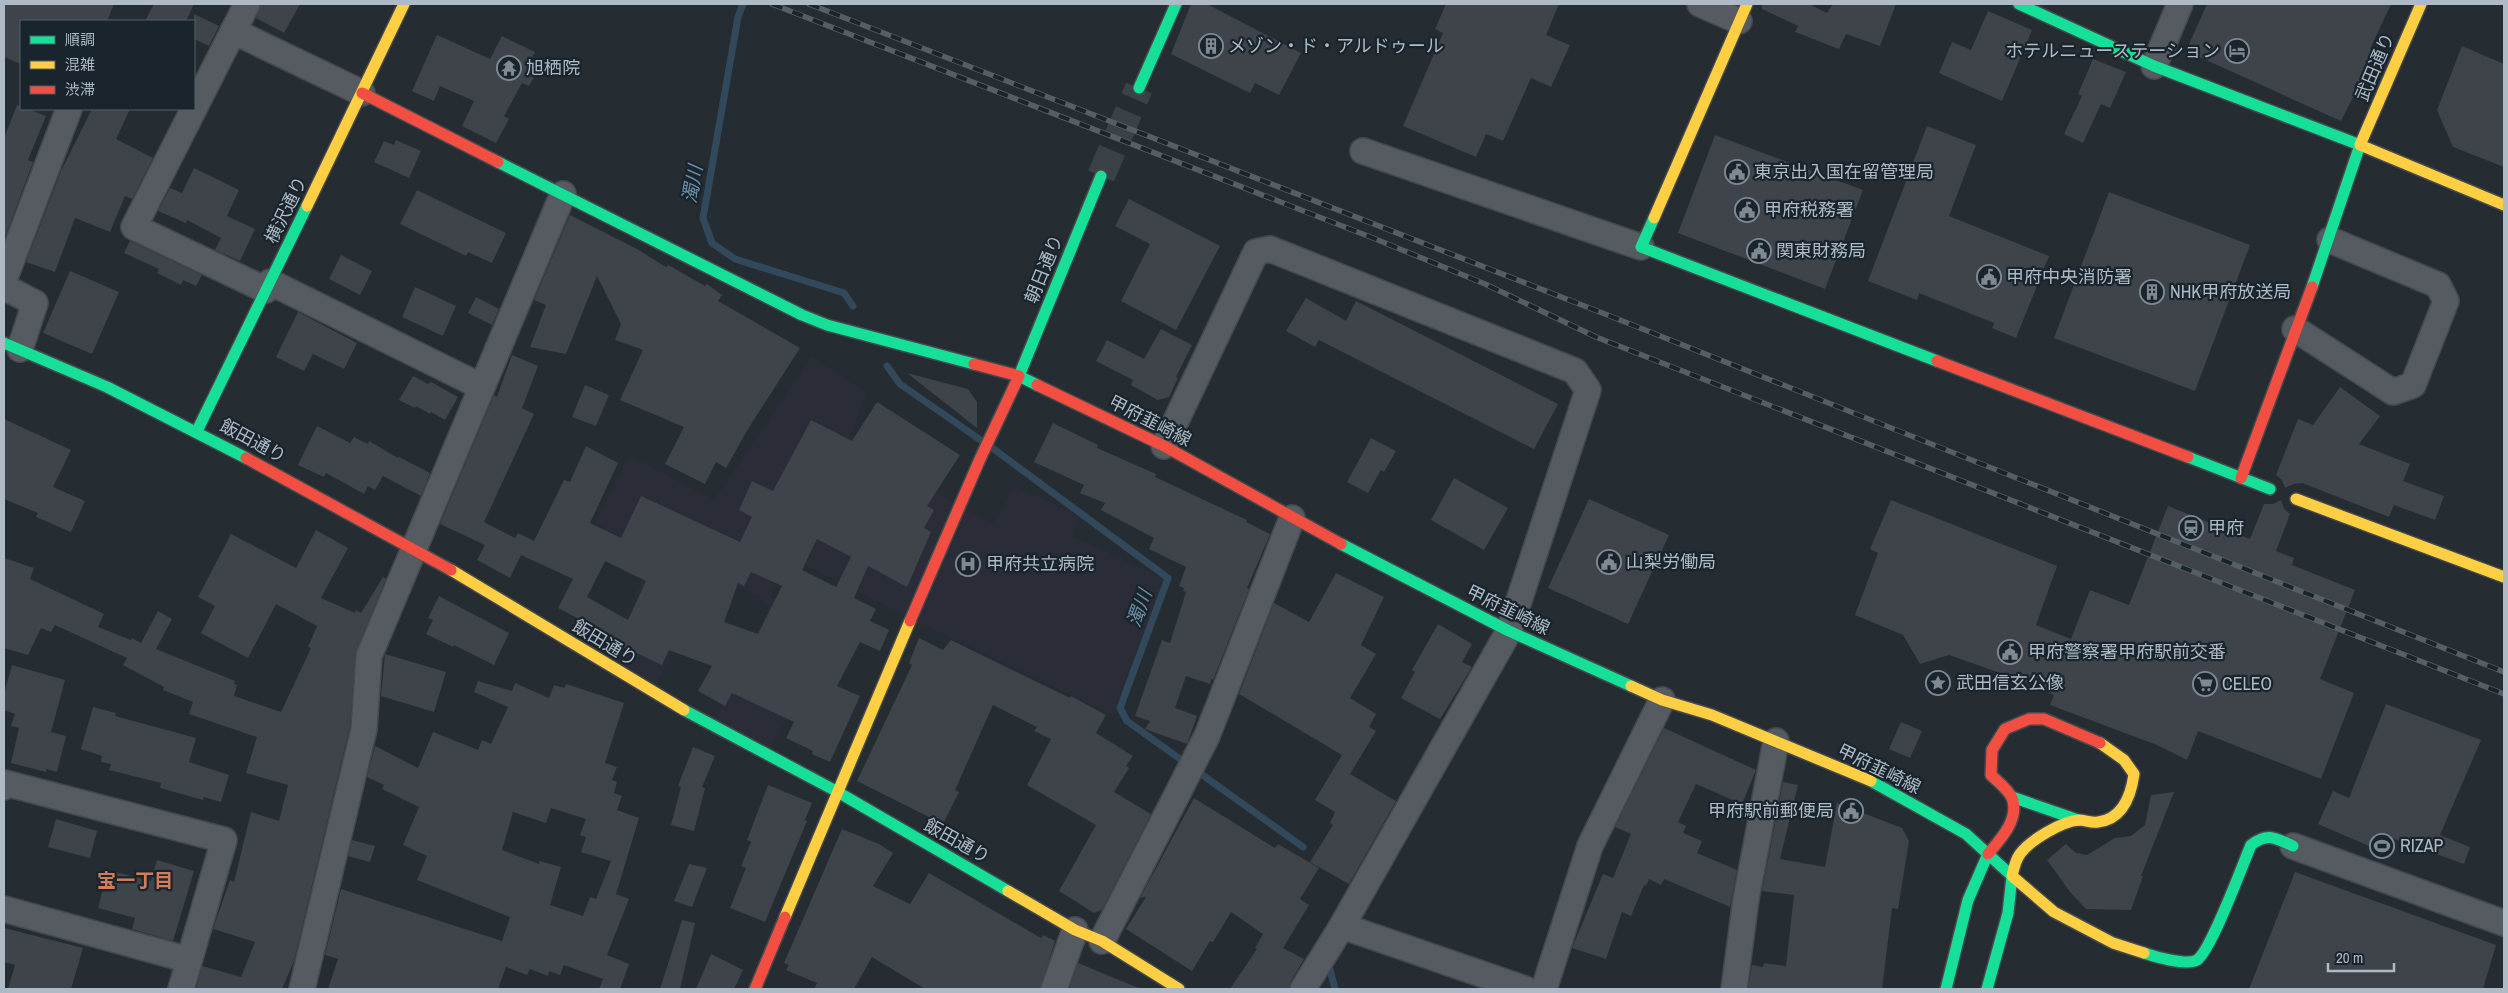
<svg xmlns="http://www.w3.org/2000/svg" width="2508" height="993" viewBox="0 0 2508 993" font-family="'Archivo Narrow','Noto Sans JP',sans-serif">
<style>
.medical{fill:#2a2c38}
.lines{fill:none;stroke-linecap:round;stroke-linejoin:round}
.stream{stroke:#32495c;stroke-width:7}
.building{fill:#3e4449;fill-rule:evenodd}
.primary-tunnel{stroke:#3a4248;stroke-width:28;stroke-dasharray:28 14;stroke-linecap:butt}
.street-casing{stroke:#44494d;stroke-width:28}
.fast-casing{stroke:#44494d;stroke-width:14}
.slow-casing{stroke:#44494d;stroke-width:14}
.jam-casing{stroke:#44494d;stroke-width:14}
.street{stroke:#555b60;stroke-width:25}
.fast{stroke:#16e098;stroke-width:11}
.slow{stroke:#ffcf43;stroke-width:11}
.jam{stroke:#f24e42;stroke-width:11}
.rail-casing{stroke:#585f64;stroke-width:5.5}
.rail{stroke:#19242c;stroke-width:4;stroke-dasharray:11;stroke-linecap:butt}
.labels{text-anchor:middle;stroke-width:4.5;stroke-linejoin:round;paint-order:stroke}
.poi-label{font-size:18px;fill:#aebac5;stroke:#19242c;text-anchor:start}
.street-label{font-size:18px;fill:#aebac5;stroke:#19242c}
.water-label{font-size:19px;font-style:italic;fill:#6e90aa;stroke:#19242c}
.neighbourhood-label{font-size:19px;font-weight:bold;fill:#d47c5a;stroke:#19242c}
</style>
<rect width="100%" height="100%" fill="#262d32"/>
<!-- medical -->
<path class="medical" d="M811,356l56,37 -16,41 108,72 35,17 19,-37 67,29 -8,21 92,43 -44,129 -5,8 -204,-97 -125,-64 -16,42 59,30 -61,128 -56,-29 57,-121 -10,-5 1,-4 -51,-22 -56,118 -49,-29 51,-110 -60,-30 34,-68 85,45z"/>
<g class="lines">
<!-- stream -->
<path class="stream" d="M743,4l-5,13 -35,201 9,25 23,16 109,34 9,13
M887,366l13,18 82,57
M991,447l177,131 -48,130 7,13 176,126
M1328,962l7,27"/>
</g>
<!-- building -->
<path class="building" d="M4,4h110l-7,17h-86v43l-17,-7z
M154,4h40l-8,17h-41z
M261,4h39l-16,29 -28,-15z
M1191,4h16l94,49 -22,42 -24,-12 -5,10 -79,-39z
M1446,4h113l-13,31 24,10 -19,42 -20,-9 -28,63 -17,-7 -10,23 -73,-31 40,-93 -8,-4z
M1762,4h47l18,9 6,-9h63l-16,42 -34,-12 -7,15 -44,-17 3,-6 -36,-17z
M2207,4h184l-21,45 4,1 -13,31 -20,40 -155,-70z
M1988,11l44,19 -30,71 -63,-28 13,-31 19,8z
M194,14l25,12 -10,20 -15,-7z
M437,35l53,24 12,-23 33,16 -7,13 10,5 -9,16 -7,-3 -18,33 5,3 -13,24 -34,-17 12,-25 -34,-15 -6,15 -22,-10z
M2462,46l42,18v103l-51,-20 -16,-37z
M2093,59l33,13 -16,36 -9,-4 -18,39 -19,-9 18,-38 -4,-2z
M17,105l4,1v3h7l18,7 -18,44 5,2 -29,78v-102z
M92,109h38l-14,30 37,19 -21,41 -7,-3 -15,36 -35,-14 -20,54 -29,-10 35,-91z
M1927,126l49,19 -27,71 100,40 -33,82 -24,-10 2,-5 -75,-30 -2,7 -49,-19z
M1715,135l148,55 -38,99 -147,-56z
M396,140l25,11 -12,27 -35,-16 10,-21 10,4z
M194,168l45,22 -12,26 28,13 -15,32 -25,-11 6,-12 -34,-18 -1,3 -28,-12 12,-23 12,5z
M417,190l89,43 -14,30 -24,-11 -2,4 -66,-32z
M2109,192l141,53 -55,146 -141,-53z
M1129,199l91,47 -44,84 -55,-29 29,-57 -35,-18z
M570,215l67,34 29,18 2,-2 37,21 2,-2 15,11 -4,6 82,47 -52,81 -22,39 -10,-6 -11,22 -40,-20 19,-37 -64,-27 23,-50 -28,-10 6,-16 -24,-48 -31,78 -36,-7 16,-42 -12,-5z
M130,241l72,34 -6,11 -13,-6 -2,5 -24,-12 2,-4 -35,-16z
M341,255l31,16 -12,24 -31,-16z
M70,271l49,21 -27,62 -49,-21z
M415,287l41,19 -13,30 -41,-19z
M476,297l23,12 -7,16 -24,-12z
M1306,298l40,23 10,-20 202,103 -24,45 -215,-109 -4,7 -29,-16z
M298,312l59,31 -13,26 -31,-15 -9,17 -28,-14z
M1161,329l31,16 -16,32 2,1 -9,19 -11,3 -27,-15 2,-5 -37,-19 11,-21 37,19z
M512,355l26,11 -16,42 12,6 -50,108 31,16 3,-5 16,8 30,-61 6,2 16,-36 32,17 -28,60 31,15 20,-42 99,46 12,-25 -13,-7 13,-29 21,10 38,-71 41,21 25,-39 83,53 -33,51 7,4 -10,18 7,4 -24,55 -39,-21 -14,32 22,11 -6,12 19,9 -9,21 -20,-9 -23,44 23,10 -30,66 -18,-8 1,-3 -27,-13 8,-16 -62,-29 -7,13 -27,-15 14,-25 -43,-16 -7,15 -45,-21 1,-2 -24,-15 -36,-19 15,-29 -52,-24 -11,23 -33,-18 8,-15 -45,-21 54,-129 3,2zM817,539l34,18 -15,30 -34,-17zM605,561l41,20 -18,39 -41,-23zM751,572l31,14 -24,48 -34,-12 14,-39 6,3z
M907,373l61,16 9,13v26z
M413,376l15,8 3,-2 27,15 -13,23 -14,-8 -1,2 -14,-8 -1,2 -16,-8z
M585,385l24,10 -13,31 -24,-9z
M2340,387l40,29 -21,28 51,20 -7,17 41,15 -9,24 -41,-15 -5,12 -87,-34 -9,1 -8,4 -3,-8 -6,-5 22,-56 15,6z
M4,419l67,31 -18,37 32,14 -14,31 -35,-15 2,-4 -34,-14z
M1053,423l45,22 -1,3 59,26 -1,3 92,43 -1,2 24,12 -23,54 2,1 -36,91 -2,-1 -1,5 -24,-8 -11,32 22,8 -10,28 -42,-15 5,-8 -15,-5 27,-76 8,3 16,-51 -3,-1 1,-3 -5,-2 7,-19 -37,-18 5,-11 -53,-28 4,-7 -25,-10 4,-8 -50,-23z
M317,426l33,17 4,-6 14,7 1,-3 29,17 1,-1 31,16 -9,23 -38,-20 -8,14 -7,-4 -4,8 -38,-21 -2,4 -26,-12z
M1371,438l25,13 -12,21 -3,-2 -13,23 -21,-11z
M1454,478l54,30 -24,42 -53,-30z
M1589,499l80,36 -41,89 -80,-36z
M1891,500l166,66 -21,59 35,14 19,-49 39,15 39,-99 82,33 14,-35h9l8,-4 3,9 6,5 -14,37 18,7 -2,7 63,25 -35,89 34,14 -33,86 -123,-48 -11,29 -30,-15 -107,-40 4,-10 -31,-14 -74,-26 -29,9 -17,-29 -48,-20 23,-62 -8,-4z
M316,530l32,18 -27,50 34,15 1,-3 5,3 22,-36 3,2 -30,72 -6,75 -56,235 -12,28h-86l6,-23 39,11 14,-35 -42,-13 17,-49 4,2 17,-70 28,9 9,-36 -42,-12 11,-36 -68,-23 4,-12 -30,-12 1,-3 -41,-22 4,-7 -72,-33 -4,7 -10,-4 -13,27 -24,-7v-90l30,10 -4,11 74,35 -6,13 33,13 1,-2 9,5 17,-32 14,8 -16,30 79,32 -1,3 3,1 -3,11 47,16 30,-64 -3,-1 9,-21 -41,-22 -28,54 -47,-25 14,-27 -17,-9 33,-63 65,34z
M1336,573l48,24 -23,48 15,9 -26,44 26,16 -7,13 7,4 -26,43 46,27 -47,83 -39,-22 23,-37 -3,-2 5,-11 -20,-12 27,-45 -103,-61 35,-91 35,19z
M439,596l70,37 -15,32 -40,-20 -1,2 -27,-13 7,-14 -5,-2z
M1438,624l34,20 -10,18 10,5 -32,52 -39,-21 14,-26 -3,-2z
M919,638l24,12 8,-10 119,58 1,-2 35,19 -10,18 37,23 -7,10 3,2 -15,24 37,22 -49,96 -8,3 -35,-22 37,-66 -69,-40 24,-46 -17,-8 3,-4 -44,-22 -38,85 4,2 -16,32 -86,-43 55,-116 -3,-2z
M385,654l61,18 -12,40 -53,-16z
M12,665l53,15 -14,52 15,4 -9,36 -11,-3v3l-35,-9 8,-35 -8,-2 4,-12 -11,-4v-16z
M478,681l34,10 3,-8 34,15 5,-13 10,3 2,-4 58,19 -19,60 12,4 -5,13 5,2 -3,11 8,3 -5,14 22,8 -23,76 13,5 -22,56 22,9 -9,25h-21l4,-10 -39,-14 -4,10 -11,-4 -1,5 -18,-7 -3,6 -21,-8 -8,22h-170l10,-30 -13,-4 16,-66 161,52 8,-24 -93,-37 10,-24 -24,-11 16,-38 -37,-18 2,-4 -17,-8 8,-31 43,22 15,-36 45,18 4,-10 9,4 17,-37 -34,-15zM551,808l35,11 -6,16 6,2 -5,15 30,9 -15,38 -6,-2 -7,19 -33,-11 11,-38 -21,-6 -1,3 -37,-14 11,-38 33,11z
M2386,704l95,36 -41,95 30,12 -6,17 -72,-26 -7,15 -67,-29 15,-33 16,7z
M93,707l23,6 -1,3 81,22 -7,24 40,13 -8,27 -17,-5 -1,3 -43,-12 1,-5 -52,-13 2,-6 -10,-2 1,-6 -21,-7z
M1901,722l21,9 -12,27 -21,-9z
M1664,728l92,42 -14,34 -46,-20 -18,38 8,4 -3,7 19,8 -5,12 40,17 -7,37 -66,-28 -3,6 -12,-6 -3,7 -2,-1 -13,31 -9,-4 -16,47 -34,-11 31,-74 10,4 18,-44 -16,-7z
M693,747l22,9 -13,31 3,1 -11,43 -23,-6 10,-38 -3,-1z
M1783,782l15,3 -18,74 45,8 12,-64 65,25 7,13 -11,68 -6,-1 -10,81h-134l4,-24 11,2 1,-4 22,3 8,-71 -32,-4z
M768,785l44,18 -7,17 2,1 -42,101 -35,-14 16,-40 -5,-2 10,-24 -4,-2z
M2174,792l-33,84h2l-12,34 -45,-1 -16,-17 -23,-32 19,-16 10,9 11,2 28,-17 16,-2 14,-11 6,-30z
M1194,798l81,50 3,-4 41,24 -19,31 9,6 -26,43 21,11 -13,22 -2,8h-59l27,-40 -2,-1 8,-14 -32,-22 -18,30 -3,-1 -18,30 -66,-42 20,-32 -6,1z
M56,819l41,12 -7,27 -42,-11z
M842,829l37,15 14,9 -20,33 37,18 19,-31 112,65 2,-3 12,6 -15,48h-115l-53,-32 -18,32h-40l3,-6 -31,-13 3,-5 -5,-2z
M352,840l23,6 -5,16 -22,-6z
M157,860l37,11 -21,70 -41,-12 3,-11 -37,-10 10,-38 43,11z
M689,864l18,4 -15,39 -18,-6z
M2295,872l201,73 -13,44h-234z
M682,920l13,3 -15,66h-20z
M4,928l79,20 -12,41h-63l7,-24 -11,-3z
M711,954l32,16 -9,19h-38z
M1078,963l63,26h-72z"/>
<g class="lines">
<!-- primary-tunnel -->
<path class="primary-tunnel" d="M1101,176l38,-88"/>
<defs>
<path id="street" d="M247,4l-113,223 132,63
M1700,4l39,17
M233,31l129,62
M2154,66l26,-62
M1363,151l278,96
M4,280l65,-171
M270,282l212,105
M4,287l31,16 -15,46
M2295,329l98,63 20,-7 33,-84 -8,-16 -108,-45
M1164,446l92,-194 14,-3 305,122 13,19 -79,241 -167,295 -39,63
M4,787l1,-4 219,57 -43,149
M2293,846l211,77
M4,909l185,51
M1342,926l183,63
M1102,941l105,-205 85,-218
M302,989l62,-260 5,-73 194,-462
M1054,989l21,-59
M1544,989l46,-143 72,-146
M1734,989l12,-90 30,-158"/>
<path id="fast" d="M2019,4l135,62 206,79 -48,142
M1139,88l37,-84
M498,162l304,153 25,10 147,39
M1654,218l-13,29 296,114
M4,343l103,44 139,71
M1037,385l-18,-9 82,-200
M197,431l110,-225
M2188,457l82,32
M1341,544l168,87 122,55
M684,710l152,81 172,100
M1871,781l95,53 46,42 -4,37 -21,76
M2012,797l66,23
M2144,953c11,4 43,13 53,7 14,-9 46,-96 54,-115 17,-13 24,-7 42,1
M1946,989l22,-89 20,-46"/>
<path id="slow" d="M2421,4l-61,141 144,60
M307,206l97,-202
M1654,218l93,-214
M2296,499l208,78
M451,570l233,140
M1631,686l31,14 50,15 159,66
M2100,743l24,17 10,14c-3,22 -11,45 -36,48 -7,1 -13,-2 -19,-2 -17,1 -50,21 -59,34 -5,7 -6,14 -8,22l42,36 59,31 31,10
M1008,891l67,39 27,11 77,48
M785,917l125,-296"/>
<path id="jam" d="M362,93l136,69
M1937,361l251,96
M1037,385l127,61 177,98
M246,458l205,112
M2241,478l71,-191
M910,621l70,-162 39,-83 -45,-12
M1988,854c12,-14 32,-35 24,-56 -3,-8 -15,-17 -21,-23l1,-25 13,-21 24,-10h15l56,24
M755,989l30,-72"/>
</defs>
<!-- street casing -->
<use href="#street" class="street-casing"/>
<!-- fast casing -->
<use href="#fast" class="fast-casing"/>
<!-- slow casing -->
<use href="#slow" class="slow-casing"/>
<!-- jam casing -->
<use href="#jam" class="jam-casing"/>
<!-- street -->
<use href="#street" class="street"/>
<!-- fast -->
<use href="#fast" class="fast"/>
<!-- slow -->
<use href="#slow" class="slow"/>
<!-- jam -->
<use href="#jam" class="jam"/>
<defs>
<path id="rail" d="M772,4l601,234 112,46 111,53 908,357
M809,4l796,310 899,358"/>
</defs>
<!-- rail casing -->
<use href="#rail" class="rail-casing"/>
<!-- rail -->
<use href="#rail" class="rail"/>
</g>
<!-- icons -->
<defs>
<symbol id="building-ring" viewBox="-11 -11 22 22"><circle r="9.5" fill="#19242c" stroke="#7e8992" stroke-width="1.5"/><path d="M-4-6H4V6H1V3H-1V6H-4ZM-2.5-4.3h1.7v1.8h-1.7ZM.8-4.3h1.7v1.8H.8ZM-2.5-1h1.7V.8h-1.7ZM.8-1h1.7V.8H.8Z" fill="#7e8992"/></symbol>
<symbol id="hotel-ring" viewBox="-11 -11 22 22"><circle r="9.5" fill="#19242c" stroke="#7e8992" stroke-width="1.5"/><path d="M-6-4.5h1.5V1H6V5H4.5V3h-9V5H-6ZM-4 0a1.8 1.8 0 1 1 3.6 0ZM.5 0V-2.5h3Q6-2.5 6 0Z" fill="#7e8992"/></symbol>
<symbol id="temple-ring" viewBox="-11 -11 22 22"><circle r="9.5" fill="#19242c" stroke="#7e8992" stroke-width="1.5"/><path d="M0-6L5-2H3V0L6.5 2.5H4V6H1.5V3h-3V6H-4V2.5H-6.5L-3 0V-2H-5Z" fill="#7e8992"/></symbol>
<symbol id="civic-ring" viewBox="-11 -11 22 22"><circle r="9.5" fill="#19242c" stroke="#7e8992" stroke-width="1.5"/><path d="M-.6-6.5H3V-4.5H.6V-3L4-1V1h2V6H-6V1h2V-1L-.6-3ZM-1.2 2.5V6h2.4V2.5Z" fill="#7e8992"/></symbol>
<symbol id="station-ring" viewBox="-11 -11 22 22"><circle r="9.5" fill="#19242c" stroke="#7e8992" stroke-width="1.5"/><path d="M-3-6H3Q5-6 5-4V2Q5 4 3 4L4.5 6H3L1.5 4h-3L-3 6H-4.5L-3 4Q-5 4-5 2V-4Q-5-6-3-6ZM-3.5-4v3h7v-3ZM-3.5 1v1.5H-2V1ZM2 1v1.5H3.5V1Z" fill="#7e8992"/></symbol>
<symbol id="hospital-ring" viewBox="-11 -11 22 22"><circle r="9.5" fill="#19242c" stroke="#7e8992" stroke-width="1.5"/><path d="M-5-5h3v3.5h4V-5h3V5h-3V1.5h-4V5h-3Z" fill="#7e8992"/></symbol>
<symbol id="sight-ring" viewBox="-11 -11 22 22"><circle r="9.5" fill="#19242c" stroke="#7e8992" stroke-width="1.5"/><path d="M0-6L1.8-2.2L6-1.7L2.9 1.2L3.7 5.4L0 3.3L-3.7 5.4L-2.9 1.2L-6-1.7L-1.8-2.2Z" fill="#7e8992"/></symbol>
<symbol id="supermarket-ring" viewBox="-11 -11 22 22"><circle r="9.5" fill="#19242c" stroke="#7e8992" stroke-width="1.5"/><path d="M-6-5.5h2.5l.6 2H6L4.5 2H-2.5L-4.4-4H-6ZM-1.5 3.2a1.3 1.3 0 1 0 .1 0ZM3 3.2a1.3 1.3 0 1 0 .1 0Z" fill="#7e8992"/></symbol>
<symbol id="stadium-ring" viewBox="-11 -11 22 22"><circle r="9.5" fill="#19242c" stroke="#7e8992" stroke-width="1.5"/><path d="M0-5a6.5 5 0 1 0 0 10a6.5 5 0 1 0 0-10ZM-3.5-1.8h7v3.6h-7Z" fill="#7e8992"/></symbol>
</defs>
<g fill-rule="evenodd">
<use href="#building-ring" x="1197" y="32" width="28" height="28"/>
<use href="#hotel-ring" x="2223" y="37" width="28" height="28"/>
<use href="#temple-ring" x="495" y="54" width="28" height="28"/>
<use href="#civic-ring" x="1723" y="158" width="28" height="28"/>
<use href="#civic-ring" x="1733" y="196" width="28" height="28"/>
<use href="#civic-ring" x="1745" y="237" width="28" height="28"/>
<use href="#civic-ring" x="1975" y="263" width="28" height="28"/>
<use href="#building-ring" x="2138" y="278" width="28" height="28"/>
<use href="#station-ring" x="2177" y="514" width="28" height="28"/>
<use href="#civic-ring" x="1595" y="548" width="28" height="28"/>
<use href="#hospital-ring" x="954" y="550" width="28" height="28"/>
<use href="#civic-ring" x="1996" y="638" width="28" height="28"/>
<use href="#sight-ring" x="1924" y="669" width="28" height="28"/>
<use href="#supermarket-ring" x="2191" y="670" width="28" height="28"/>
<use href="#civic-ring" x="1837" y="797" width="28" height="28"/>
<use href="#stadium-ring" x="2368" y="832" width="28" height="28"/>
</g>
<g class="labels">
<!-- poi labels -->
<g class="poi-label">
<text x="1228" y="52">メゾン・ド・アルドゥール</text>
<text x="2220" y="57" text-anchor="end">ホテルニューステーション</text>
<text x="526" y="74">旭栖院</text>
<text x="1754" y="178">東京出入国在留管理局</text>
<text x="1764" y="216">甲府税務署</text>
<text x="1776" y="257">関東財務局</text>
<text x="2006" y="283">甲府中央消防署</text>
<text x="2170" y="298">NHK甲府放送局</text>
<text x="2208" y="534">甲府</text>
<text x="1626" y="568">山梨労働局</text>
<text x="986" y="570">甲府共立病院</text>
<text x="2028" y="658">甲府警察署甲府駅前交番</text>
<text x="1956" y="689">武田信玄公像</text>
<text x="2222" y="690">CELEO</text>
<text x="1834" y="817" text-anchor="end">甲府駅前郵便局</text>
<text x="2400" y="852">RIZAP</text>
</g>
<!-- street labels -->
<g class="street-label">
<text transform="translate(2375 67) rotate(-67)" y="6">武田通り</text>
<text transform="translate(286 210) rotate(-64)" y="6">横沢通り</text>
<text transform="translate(1044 269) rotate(-68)" y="6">朝日通り</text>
<text transform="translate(1150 421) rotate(27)" y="6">甲府韮崎線</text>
<text transform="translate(253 441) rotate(28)" y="6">飯田通り</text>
<text transform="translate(1508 610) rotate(26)" y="6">甲府韮崎線</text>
<text transform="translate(605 643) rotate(31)" y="6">飯田通り</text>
<text transform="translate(1879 769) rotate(26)" y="6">甲府韮崎線</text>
<text transform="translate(957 841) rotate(29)" y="6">飯田通り</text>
</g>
<!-- water labels -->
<g class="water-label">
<text transform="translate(692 184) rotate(-80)" y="7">濁川</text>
<text transform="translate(1139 608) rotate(-70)" y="7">濁川</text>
</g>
<!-- neighbourhood labels -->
<g class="neighbourhood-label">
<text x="135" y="887">宝一丁目</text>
</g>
</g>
<!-- border -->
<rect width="2508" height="993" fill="none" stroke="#aebac5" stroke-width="10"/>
<!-- legend -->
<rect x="20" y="20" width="175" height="90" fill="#19242c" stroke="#556069"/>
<rect x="30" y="36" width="25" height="8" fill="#16e098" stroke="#556069"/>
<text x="65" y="45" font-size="15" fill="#aebac5">順調</text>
<rect x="30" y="61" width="25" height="8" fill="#ffcf43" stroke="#556069"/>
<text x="65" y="70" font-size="15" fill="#aebac5">混雑</text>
<rect x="30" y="86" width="25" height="8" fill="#f24e42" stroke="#556069"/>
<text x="65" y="95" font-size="15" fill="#aebac5">渋滞</text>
<!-- scale -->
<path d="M2328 963v8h66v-8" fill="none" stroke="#aebac5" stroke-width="2.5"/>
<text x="2336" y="963" font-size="15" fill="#aebac5" stroke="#19242c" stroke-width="4" paint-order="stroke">20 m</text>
</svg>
